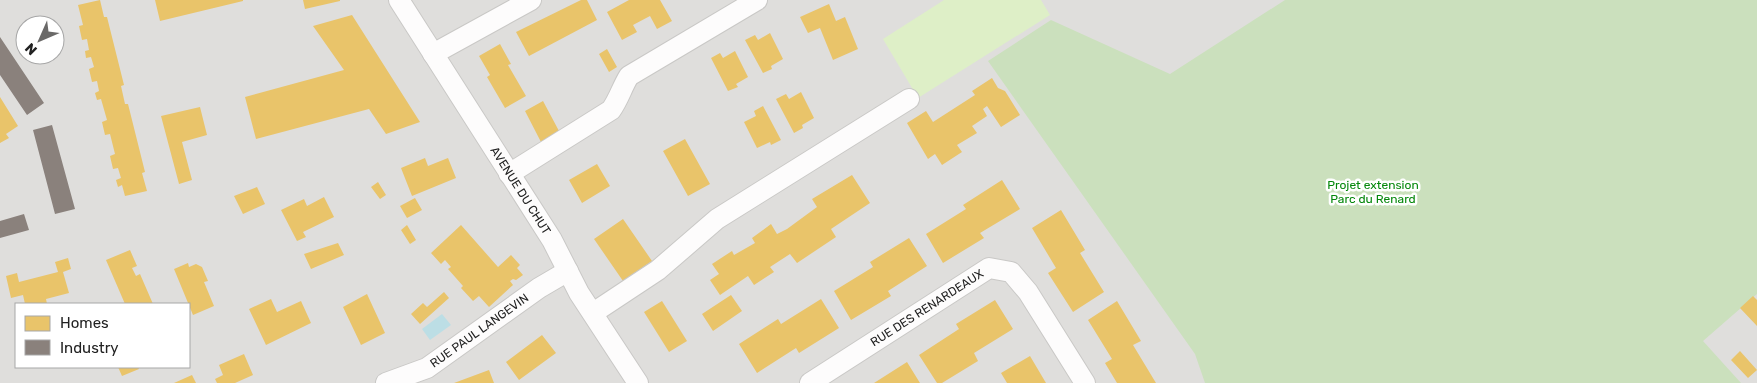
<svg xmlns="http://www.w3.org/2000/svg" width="1757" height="383" viewBox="0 0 1757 383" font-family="Rubik,sans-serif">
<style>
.residential{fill:#dfdedc;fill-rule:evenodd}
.grass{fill:#deefc7}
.forest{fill:#cbe0bd}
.water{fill:#bcdee5}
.homes{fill:#e9c46a}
.industry{fill:#8a817c}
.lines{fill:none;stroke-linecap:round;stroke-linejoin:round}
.minor-casing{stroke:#c9c8c6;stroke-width:22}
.minor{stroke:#fdfcfc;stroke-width:20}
.labels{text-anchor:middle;stroke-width:5;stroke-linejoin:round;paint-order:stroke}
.park-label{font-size:12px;fill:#03870a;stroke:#fff}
.street-label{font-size:12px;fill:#222;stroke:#fff}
</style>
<rect width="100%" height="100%" fill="#f0eeea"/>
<!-- residential -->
<path class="residential" d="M0,0h1757v383h-1757zM25,25h30v30h-30zM16,304h173v63h-173z"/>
<!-- grass -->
<path class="grass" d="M944,0h97l9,15 -132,83 -35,-59z"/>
<!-- forest -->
<path class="forest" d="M1285,0h472v294l-54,47 38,42h-536l-10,-29 -207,-293 63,-41 119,54z"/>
<!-- water -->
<path class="water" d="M442,314l9,11 -21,15 -8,-11z"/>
<!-- homes -->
<path class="homes" d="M100,0l4,17h3l17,68 -3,1 4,18h3l17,68 -3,1 5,18 -22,5 -3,-11 -4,2 -2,-7 5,-2 -3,-10 -5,1 -3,-13 5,-2 -5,-20 -5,1 -3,-13 5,-2 -6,-21 -4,1 -2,-7 4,-2 -2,-10 -5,1 -3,-13 5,-2 -3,-10 -5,1 -1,-7 4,-1 -2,-11 -5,1 -3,-14 4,-1 -5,-20z
M155,0h88v1l-83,20z
M303,0h37v1l-35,8z
M581,0h6l10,20 -68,36 -13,-24z
M629,0h31l12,21 -15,8 -7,-13 -17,9 4,7 -15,8 -15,-28z
M829,4l7,17 9,-4 13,32 -25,11 -13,-32 -12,5 -8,-16z
M352,15l68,107 -34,12 -17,-25 -113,30 -11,-42 99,-27 -31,-44z
M770,33l13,26 -12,7 1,3 -9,4 -18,-33 10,-5 3,5z
M500,44l11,20 -3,1 18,31 -21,12 -18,-31 3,-2 -11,-19z
M607,49l10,18 -8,5 -10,-18z
M735,51l13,26 -12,7 2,3 -10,4 -17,-33 9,-5 3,5z
M992,78l6,10 7,3 15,24 -19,12 -14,-21 -4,3 4,7 -15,10 5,7 -20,12 5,7 -20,13 -7,-11 -7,5 -21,-36 19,-12 7,11 42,-27 -3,-4z
M801,92l13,26 -12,7 1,3 -9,5 -18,-34 10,-5 3,5z
M0,97l18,29 -12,8 3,4 -9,5z
M543,101l16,30 -18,11 -16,-31z
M763,106l18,34 -10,5 -1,-3 -13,6 -13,-26 12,-6 -2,-5z
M200,107l7,28 -25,7 10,38 -13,4 -18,-68z
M685,139l25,45 -22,12 -25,-45z
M425,158l3,8 20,-8 8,20 -44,18 -11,-28z
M597,164l13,22 -28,17 -13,-23z
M852,175l18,28 -39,26 5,8 -39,26 -7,-9 -20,13 4,5 -20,13 -6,-9 -28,19 -10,-15 9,-6 -7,-10 20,-13 2,4 21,-12 -3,-5 19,-14 6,10 10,-5 30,-22 -5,-8z
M1002,180l18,29 -40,24 4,5 -41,25 -17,-29 40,-25 -3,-4z
M378,182l8,13 -6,4 -9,-12z
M257,187l8,17 -22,10 -9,-18z
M324,197l10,20 -31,15 3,5 -9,4 -16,-31 23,-11 3,7z
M415,198l7,12 -15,8 -7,-12z
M1061,210l24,40 -5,3 24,39 -31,20 -25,-39 8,-5 -24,-40z
M623,219l29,42 -29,20 -29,-42z
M407,225l9,15 -6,4 -9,-14z
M461,225l37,42 13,-12 9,10 -3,3 6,7 -7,5 -3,-1 -3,2 3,4 -24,22 -10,-11 -6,5 -12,-13 2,-2 -15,-17 3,-2 -6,-7 -4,4 -10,-11z
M909,238l18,28 -39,25 3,5 -40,24 -17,-29 39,-24 -3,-5z
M338,243l6,12 -33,14 -7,-15z
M130,250l7,16 -5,2 4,8 4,-2 13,30h-28l-19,-44z
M68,258l3,11 -8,3 6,21 -23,6 1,5h-22l-2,-9 -12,3 -5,-22 11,-3 2,9 39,-10 -3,-10z
M188,263l1,4 7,-3 6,3 6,14 -4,1 10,24 -21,9 -19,-46z
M444,292l5,6 -29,26 -9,-10 12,-11 4,4z
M367,294l18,39 -24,12 -18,-38z
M731,295l11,16 -29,20 -11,-17z
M1753,296l4,4v26l-17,-18z
M271,299l6,13 24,-11 10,22 -45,22 -17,-36z
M821,299l18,29 -40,25 -3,-5 -39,25 -18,-29 39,-25 3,5z
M995,300l18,29 -39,24 4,8 -36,22h-5l-18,-28 40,-26 -3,-5z
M662,301l25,40 -18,11 -25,-40z
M1117,301l24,40 -8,4 23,38h-39l-12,-20 7,-4 -24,-39z
M542,335l14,18 -37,27 -13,-18z
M1740,351l17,19 -9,8 -17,-18z
M244,354l9,21 -18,8h-18l-2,-4 8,-4 -4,-10z
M1030,356l16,27h-39l-6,-10z
M907,362l13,21h-46z
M118,367h20l1,2 -17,7z
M489,370l5,13h-40z
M192,375l4,8h-22z"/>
<!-- industry -->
<path class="industry" d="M0,37l44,66 -17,12 -27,-40z
M52,125l23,84 -20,5 -22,-84z
M24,214l5,16 -29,8v-17z"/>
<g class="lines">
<defs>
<g id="minor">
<path id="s1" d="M399,0l153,240 27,53 59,90"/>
<path d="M433,54l98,-54"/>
<path d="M509,174l102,-64c8,-11 11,-23 18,-34l128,-76"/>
<path d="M593,313l65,-43 59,-51 192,-120"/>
<path id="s2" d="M386,383l41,-15 112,-80 29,-17"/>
<path id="s3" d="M810,383l179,-115 22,4 17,20 57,91"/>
</g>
</defs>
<!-- minor casing -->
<use href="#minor" class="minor-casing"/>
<!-- minor -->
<use href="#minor" class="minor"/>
</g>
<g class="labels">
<!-- park labels -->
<g class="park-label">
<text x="1373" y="189">Projet extension<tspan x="1373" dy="14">Parc du Renard</tspan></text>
</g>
<!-- street labels -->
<g class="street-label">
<text dy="4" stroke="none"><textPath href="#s1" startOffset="226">AVENUE DU CHUT</textPath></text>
<text dy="4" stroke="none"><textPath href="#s3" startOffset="139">RUE DES RENARDEAUX</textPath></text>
<text dy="4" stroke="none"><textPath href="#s2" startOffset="108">RUE PAUL LANGEVIN</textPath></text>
</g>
</g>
<!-- legend -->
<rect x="15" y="303" width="175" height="65" fill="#ffffff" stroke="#a7a7a7"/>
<rect x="25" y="316" width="25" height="15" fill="#e9c46a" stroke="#a7a7a7"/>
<text x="60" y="328" font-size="15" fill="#222222">Homes</text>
<rect x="25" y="340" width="25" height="15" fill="#8a817c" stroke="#a7a7a7"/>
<text x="60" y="353" font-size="15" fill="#222222">Industry</text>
<!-- north arrow -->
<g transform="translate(40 40) rotate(225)"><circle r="24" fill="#ffffff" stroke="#a7a7a7"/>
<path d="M0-4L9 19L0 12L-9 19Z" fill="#6a6968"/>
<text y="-8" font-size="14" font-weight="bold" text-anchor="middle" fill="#222222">N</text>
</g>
</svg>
